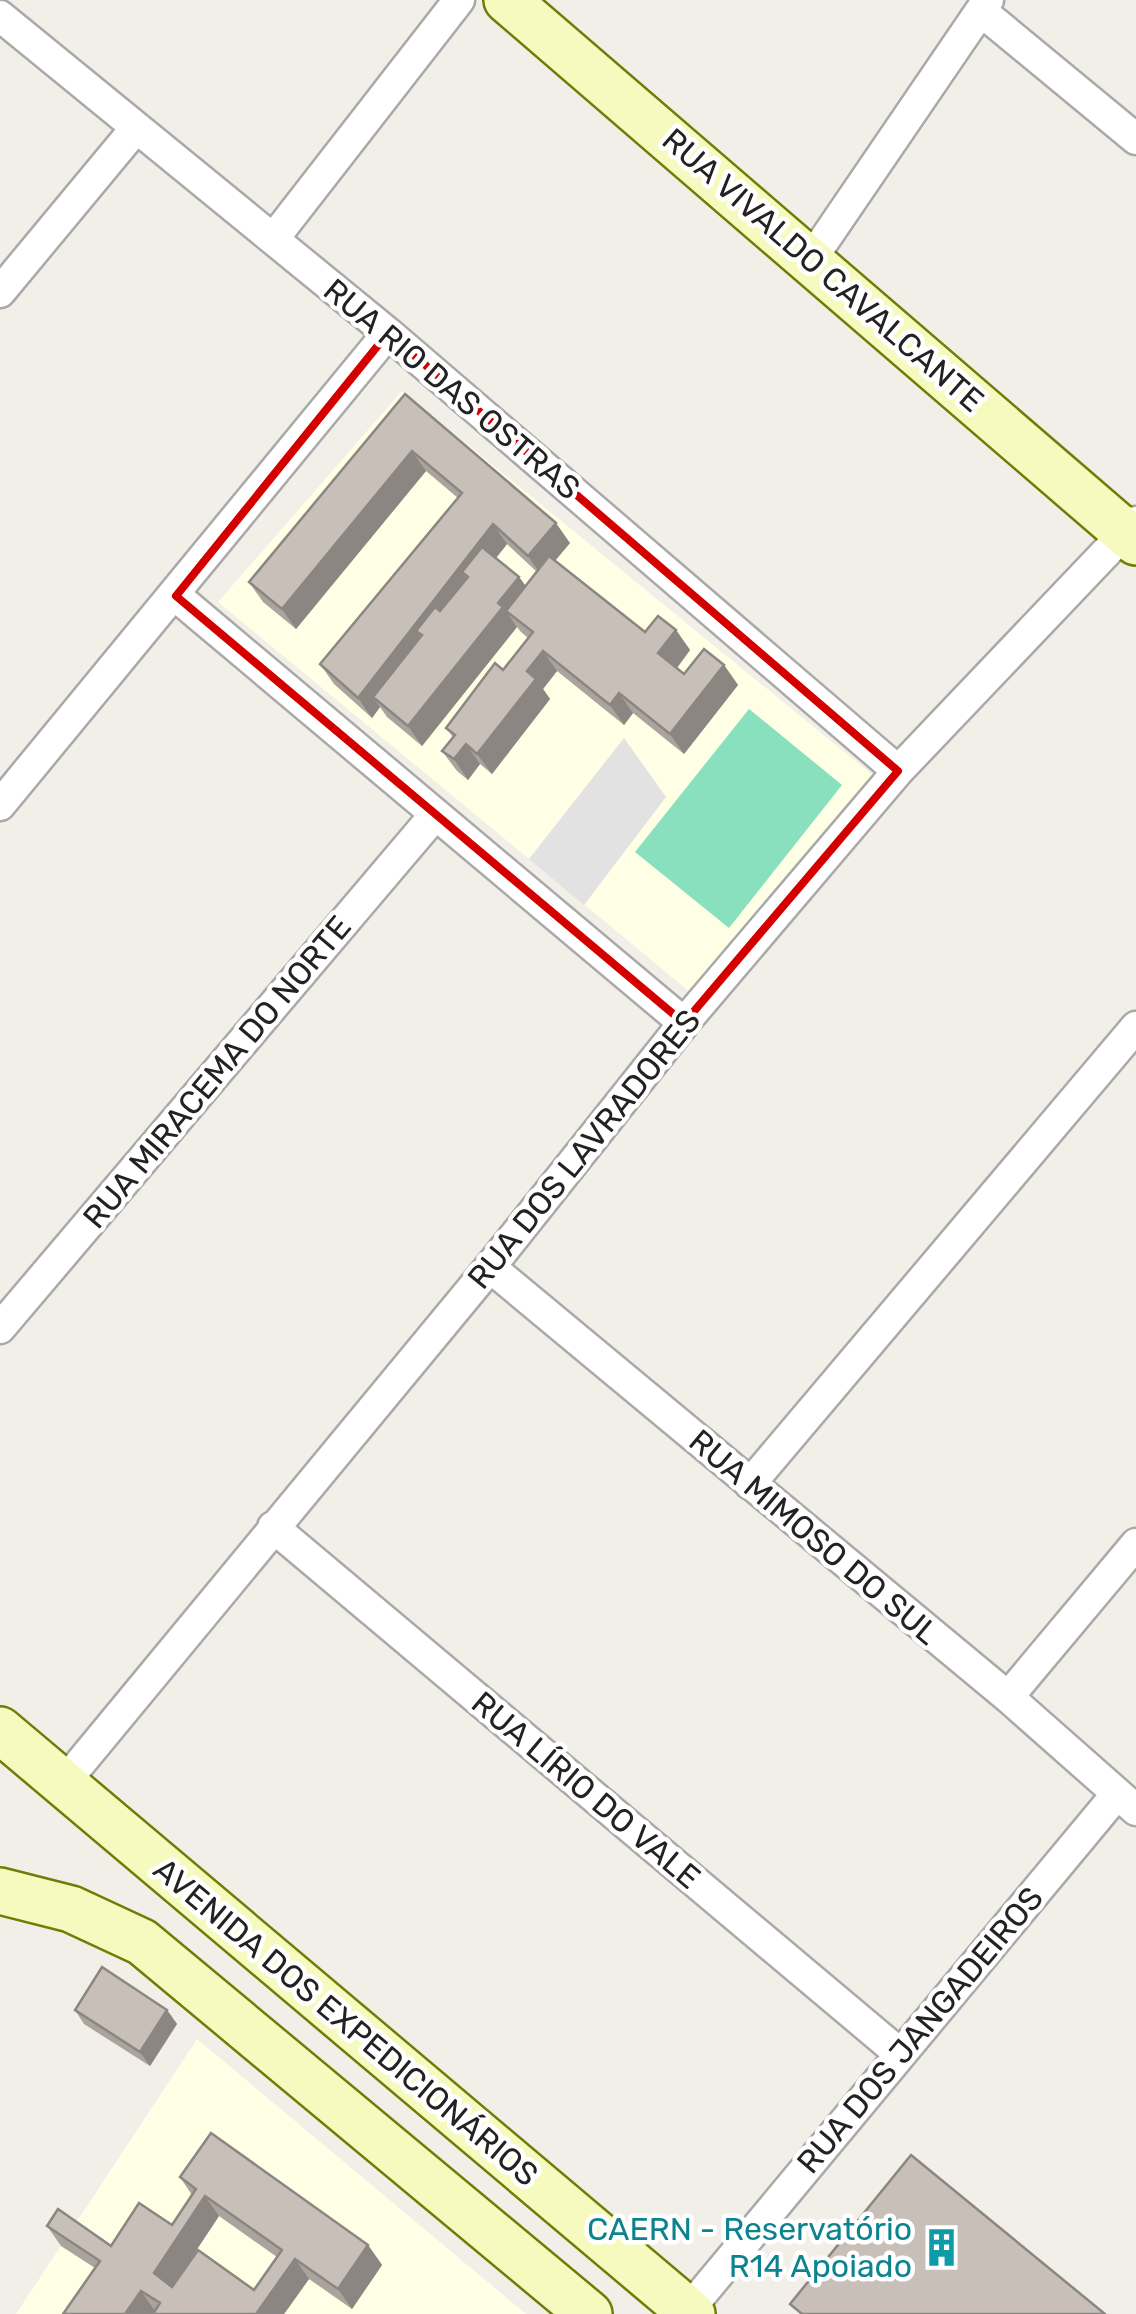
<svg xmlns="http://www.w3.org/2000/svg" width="1136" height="2314" viewBox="0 0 1136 2314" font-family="Rubik,sans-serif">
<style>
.education{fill:#ffffe5}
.pitch{fill:#88e0be}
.parking{fill:#e2e2e2}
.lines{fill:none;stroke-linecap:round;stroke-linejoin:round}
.street-casing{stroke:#a9a9a9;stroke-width:35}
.secondary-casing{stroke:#707d05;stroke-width:50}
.street{stroke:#fff;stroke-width:30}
.secondary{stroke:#f7fabf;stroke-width:45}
.wall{fill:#aba49e;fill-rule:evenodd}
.shaded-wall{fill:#8b8681}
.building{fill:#c7bfb8;stroke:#8b8681;stroke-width:2.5;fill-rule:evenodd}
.marked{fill:none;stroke:#d40000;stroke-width:8;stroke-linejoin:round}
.labels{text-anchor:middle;stroke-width:9;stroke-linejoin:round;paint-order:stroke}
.street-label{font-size:32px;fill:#222;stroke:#fff}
.culture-label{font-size:32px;fill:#0d838f;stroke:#fff;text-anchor:end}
</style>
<rect width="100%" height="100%" fill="#f2efe9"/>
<!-- education -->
<path class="education" d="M402,391l473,386 -185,215 -472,-390z
M197,2039l329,275h-510z"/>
<!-- pitch -->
<path class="pitch" d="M749,709l93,76 -113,143 -94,-76z"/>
<!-- parking -->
<path class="parking" d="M624,738l42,59 -82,108 -55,-46z"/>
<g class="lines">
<defs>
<path id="street" d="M981,11l155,128
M0,16l388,317 510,438
M274,238l185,-238
M812,258l176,-258
M0,292l136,-164
M176,596l508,427
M0,805l388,-472
M490,1267l518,430 128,113
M0,1328l434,-512
M750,1484l386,-457
M273,1527l626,526
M1008,1697l128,-153
M63,1784l427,-517 194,-244 214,-252 237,-249
M685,2314l432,-520"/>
<path id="secondary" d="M507,0l629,542
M0,1730l692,584
M0,1891l71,18 71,33 447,372"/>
</defs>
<!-- street casing -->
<use href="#street" class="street-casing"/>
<!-- secondary casing -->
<use href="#secondary" class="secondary-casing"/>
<!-- street -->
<use href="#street" class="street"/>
<!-- secondary -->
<use href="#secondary" class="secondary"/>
</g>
<!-- wall -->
<path class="wall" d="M405,394l165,149 -15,18 90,71 31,-2 14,20 -13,18 7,6 40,-9 14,20 -54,69 -51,-41 -9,12 -67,-54 -14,18 7,10 -58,75 -12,-10 -12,16 -11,-9 -15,-20 11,-14 -7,-9 57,-58 25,-32 -8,-7 -7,-10 4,6 -95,119 -35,-29 -7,-10 -8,11 -38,-34 -14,-20 138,-166 -32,-27 -130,158 -33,-27 -14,-20zM507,544l30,28 -11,14 -7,-9 -23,-19z
M75,2010h92l10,14 -27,42 -66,-42z
M180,2177l188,68 14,20 -30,44 -43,-30 -25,35h-221l32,-46 -34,-22 -14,-20 64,20 61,-21 20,-30zM219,2216l58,41 -23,33 -82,-3z"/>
<!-- shaded-wall -->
<path class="shaded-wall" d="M412,451l14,20 -130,158 -14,-20z
M556,523l14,20 -28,33 -14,-20z
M493,524l14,20 -33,42 -6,-9 -6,-5 11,16 -51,47 -6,-4 11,15 -54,51 7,10 -8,11 -14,-20z
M519,577l14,20 -27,14 11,16 -95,119 -14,-20 90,-123z
M676,630l14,20 -17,23 -15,-20z
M543,651l14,20 -14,18 7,10 -58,75 -15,-20 50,-83z
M724,665l14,20 -54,69 -14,-20z
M619,693l14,20 -9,12 -14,-20z
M466,744l14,20 -12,16 -14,-21z
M167,2010l10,14 -27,42 -10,-14z
M205,2196l14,20 -51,77 -14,-20z
M368,2245l14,20 -30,44 -14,-20z
M295,2259l14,20 -25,35h-28z
M141,2291l14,20 -2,3h-28z"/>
<!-- building -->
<path class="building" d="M405,394l151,129 -28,33 -35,-32 -135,174 -38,-34 142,-171 -50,-42 -130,158 -33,-27z
M482,547l37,30 -21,26 5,4 -95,119 -35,-29 49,-62 -6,-4 19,-24 5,4 28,-34 -6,-5z
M549,556l96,76 13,-16 18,14 -18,23 26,21 20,-25 20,16 -54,69 -51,-41 -9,12 -67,-54 -16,20 9,8 -59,75 -11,-10 -12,15 -12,-8 13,-16 -9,-7 49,-65 8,7 30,-38 -27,-21z
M102,1967l65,43 -27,42 -65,-42z
M211,2133l157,112 -30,44 -43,-30 -39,55h-103l7,-11 -19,-12 -16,23h-62l37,-53 -53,-35 11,-17 53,37 28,-43 33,22 24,-36 -16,-12zM205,2196l77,54 -28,40 -56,-40 -26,37 -18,-14z
M911,2155l194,159h-303l-12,-10z"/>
<!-- marked area -->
<path class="marked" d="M388,333l510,438 -214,252 -508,-427z"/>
<!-- icons -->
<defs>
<symbol id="building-bare" viewBox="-9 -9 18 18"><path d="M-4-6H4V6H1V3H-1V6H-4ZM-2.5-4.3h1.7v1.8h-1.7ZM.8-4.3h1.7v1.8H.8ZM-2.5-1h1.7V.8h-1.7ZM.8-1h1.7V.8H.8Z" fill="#0f9aa8" stroke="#fff" stroke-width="2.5" paint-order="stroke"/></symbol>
</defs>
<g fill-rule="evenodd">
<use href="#building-bare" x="914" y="2220" width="55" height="55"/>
</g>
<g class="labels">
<!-- street labels -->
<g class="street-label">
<text transform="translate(823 270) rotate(41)" y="11">RUA VIVALDO CAVALCANTE</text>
<text transform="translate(452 389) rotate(40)" y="11">RUA RIO DAS OSTRAS</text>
<text transform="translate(217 1072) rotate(-50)" y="11">RUA MIRACEMA DO NORTE</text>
<text transform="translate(584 1149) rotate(-51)" y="11">RUA DOS LAVRADORES</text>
<text transform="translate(814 1537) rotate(40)" y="11">RUA MIMOSO DO SUL</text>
<text transform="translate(586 1790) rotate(40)" y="11">RUA LÍRIO DO VALE</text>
<text transform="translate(346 2022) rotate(40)" y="11">AVENIDA DOS EXPEDICIONÁRIOS</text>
<text transform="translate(920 2030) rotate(-50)" y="11">RUA DOS JANGADEIROS</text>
</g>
<!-- culture labels -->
<g class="culture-label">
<text x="912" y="2240">CAERN - Reservatório<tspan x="912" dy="37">R14 Apoiado</tspan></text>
</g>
</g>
</svg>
